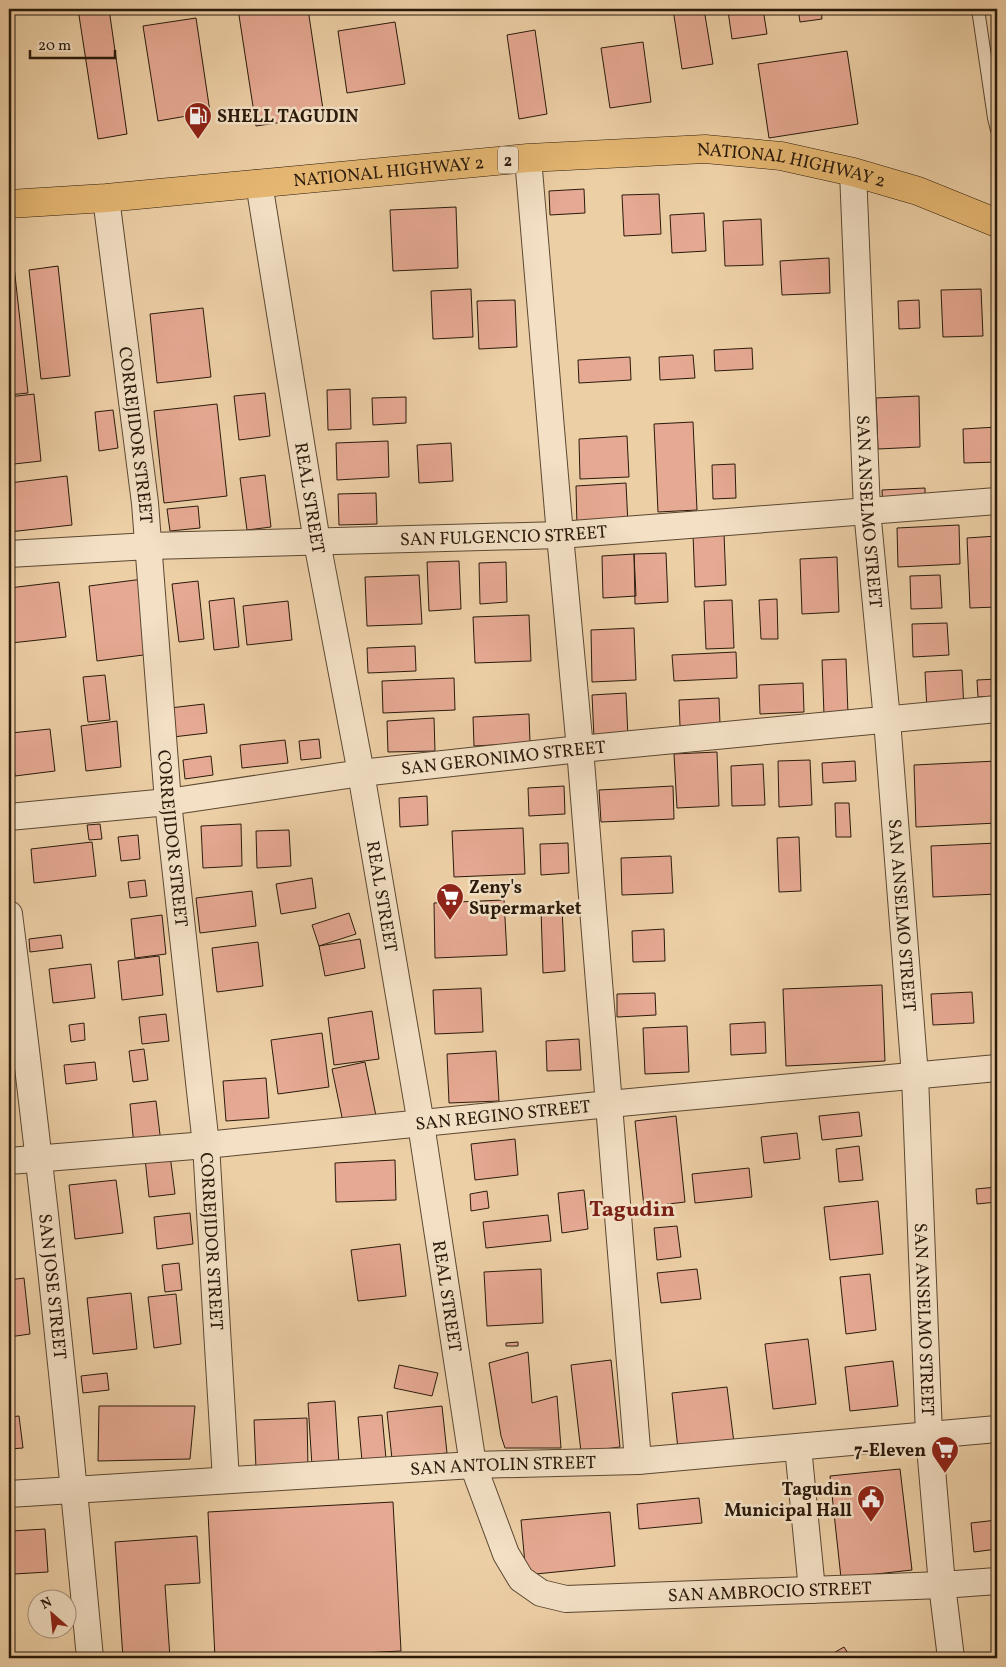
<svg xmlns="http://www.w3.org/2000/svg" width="1006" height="1667" viewBox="0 0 1006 1667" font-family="Vollkorn,serif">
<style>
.building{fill:#e6a993;stroke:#2a1a0b}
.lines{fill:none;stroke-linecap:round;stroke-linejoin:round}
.lane-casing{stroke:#5b4732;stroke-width:14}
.street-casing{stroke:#5b4732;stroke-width:28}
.highway-casing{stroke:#2a1a0b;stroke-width:29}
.lane{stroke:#f3e0c5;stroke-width:12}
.street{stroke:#f3e0c5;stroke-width:26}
.highway{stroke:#e6b873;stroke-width:28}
.labels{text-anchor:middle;stroke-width:5;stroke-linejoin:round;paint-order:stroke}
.shield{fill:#f3e0c5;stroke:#665543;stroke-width:1}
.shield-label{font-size:16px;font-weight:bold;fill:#2a1a0b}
.poi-label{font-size:18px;font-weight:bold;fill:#2a1a0b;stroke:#f3e0c5;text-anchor:start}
.street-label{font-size:18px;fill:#2a1a0b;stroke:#f3e0c5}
.district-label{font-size:22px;font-weight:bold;fill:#7a1f14;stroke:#f3e0c5}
</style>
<rect width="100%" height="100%" fill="#edcfa6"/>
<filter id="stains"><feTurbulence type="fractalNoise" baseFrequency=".004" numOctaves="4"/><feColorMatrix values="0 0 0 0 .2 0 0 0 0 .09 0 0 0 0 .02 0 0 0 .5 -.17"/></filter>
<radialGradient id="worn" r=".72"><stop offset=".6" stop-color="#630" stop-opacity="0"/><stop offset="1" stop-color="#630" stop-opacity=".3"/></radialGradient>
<!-- building -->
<path class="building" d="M78,9h31l18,125 -29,5z
M238,9h70l16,107 -68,10z
M673,9h31l9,55 -31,5z
M745,9h18l4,25 -35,5 -4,-28z
M798,9h23l1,10 -22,3z
M196,18l14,94 -52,9 -15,-95z
M395,22l10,62 -58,9 -9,-62z
M535,30l12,84 -28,5 -12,-84z
M643,42l8,60 -41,6 -9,-60z
M847,51l11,73 -89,14 -11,-74z
M584,189l1,24 -35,2 -1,-24z
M659,194l2,40 -37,2 -2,-41z
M456,207l2,61 -65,3 -3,-61z
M704,213l2,38 -34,2 -2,-38z
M761,219l2,46 -38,1 -2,-45z
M11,239l17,154 -19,2v-155z
M829,258l1,35 -48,2 -2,-34z
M58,266l12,110 -29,3 -12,-109z
M471,289l2,48 -40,2 -2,-48z
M981,289l2,47 -40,1 -2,-47z
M515,300l2,47 -38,2 -2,-48z
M919,300l1,28 -21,1 -1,-28z
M203,308l8,69 -54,6 -7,-69z
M752,348l1,21 -38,2 -1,-21z
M693,355l2,23 -35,2 -1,-23z
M630,357l1,23 -52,3 -1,-23z
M350,389l1,40 -23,1 -1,-40z
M265,393l5,43 -31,4 -5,-44z
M34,394l7,67 -27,3 -5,-49v-18z
M919,396l1,51 -42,2 -2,-51z
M406,397v26l-33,2 -1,-27z
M217,404l10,92 -63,7 -10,-92z
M113,410l5,38 -19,3 -4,-39z
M693,422l4,88 -39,2 -4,-88z
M997,427v35l-33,1 -1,-34z
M627,436l2,41 -49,2 -1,-40z
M388,441l1,36 -52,3 -1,-37z
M451,443l2,38 -34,2 -2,-38z
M735,464l1,34 -23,1 -1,-34z
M265,475l6,52 -24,3 -7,-52z
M67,476l5,49 -63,7v-49z
M626,483l2,42 -51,2 -1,-41z
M925,488v18l-42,2 -1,-18z
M376,493l1,31 -38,1 -1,-31z
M198,506l2,22 -30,3 -3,-22z
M959,525l1,39 -62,3 -1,-39z
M724,533l2,52 -31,2 -2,-53z
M997,536v71l-27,1 -3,-70z
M666,553l2,49 -33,2 -1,-50z
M634,554l2,42 -33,2 -1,-42z
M837,557l2,55 -37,2 -2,-55z
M459,561l2,48 -32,2 -2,-49z
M506,562l1,40 -27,2 -1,-41z
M419,575l3,49 -55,2 -2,-49z
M940,575l2,33 -31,1 -1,-33z
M143,579l8,75 -54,7 -8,-75z
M198,581l6,58 -25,3 -7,-58z
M59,582l7,55 -55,6 -2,-25v-30z
M234,598l5,49 -25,3 -5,-49z
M777,599l1,40h-17l-2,-39z
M732,600l2,48 -28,1 -2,-48z
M288,601l4,39 -45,5 -4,-39z
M529,615l2,46 -56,2 -2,-46z
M947,623l2,32 -36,2 -1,-33z
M634,628l2,52 -44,2 -1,-52z
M415,646l1,25 -48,2 -1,-25z
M736,652l1,26 -63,3 -2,-26z
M846,659l2,55 -24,1 -2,-55z
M962,670l2,40 -37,1 -2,-39z
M105,675l5,45 -22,2 -5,-45z
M454,678l1,32 -72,3 -1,-32z
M997,679v17l-19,1 -1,-17z
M803,683l1,29 -44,2 -1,-29z
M626,693l2,44 -34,1 -2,-43z
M719,698l1,26 -40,2 -1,-26z
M204,704l3,29 -34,4 -3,-29z
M529,714l1,29 -56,3 -1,-29z
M434,718l1,33 -47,1 -1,-31z
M117,721l4,46 -35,4 -5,-45z
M50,729l5,42 -40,5 -4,-43z
M319,739l2,19 -20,2 -2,-19z
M285,740l3,23 -46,5 -2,-23z
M717,752l2,54 -42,2 -3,-54z
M211,756l2,19 -28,4 -2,-19z
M810,760l2,45 -33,2 -1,-46z
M855,761l1,20 -33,2 -1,-20z
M997,761v62l-81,4 -2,-62z
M763,764l2,41 -33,1 -1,-40z
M564,786l1,28 -36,2 -1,-28z
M673,786l1,33 -73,3 -2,-32z
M427,796l1,29 -28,2 -1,-29z
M835,803h14l2,34h-15z
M100,824l2,15 -13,1 -2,-15z
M241,824l1,42 -39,2 -2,-42z
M523,828l2,46 -71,3 -2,-46z
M289,830l2,36 -34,2 -1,-37z
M138,835l2,24 -19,2 -3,-24z
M799,837l2,54 -22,1 -2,-54z
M92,842l4,34 -62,7 -3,-34z
M568,843l1,30 -28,2 -1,-31z
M997,843v51l-64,3 -2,-51z
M671,856l2,37 -51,2 -1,-37z
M312,878l4,30 -35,6 -5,-30z
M145,880l2,16 -17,2 -2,-16z
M252,891l4,35 -56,7 -4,-35z
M504,900l3,55 -72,3 -1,-55z
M562,908l3,63 -22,2 -2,-64z
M349,913l7,21 -37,12 -7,-21z
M162,915l4,39 -31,4 -4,-39z
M664,929l1,32 -32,1 -1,-31z
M61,935l2,13 -33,4 -1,-13z
M360,939l5,29 -40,8 -6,-30z
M258,942l5,44 -46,6 -5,-44z
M159,956l4,39 -41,5 -4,-39z
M91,964l4,34 -42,5 -4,-34z
M882,985l3,76 -99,5 -3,-77z
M481,988l2,44 -48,2 -2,-44z
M972,992l2,31 -41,2 -2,-31z
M655,993l1,22 -39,2v-23z
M372,1011l7,48 -45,6 -6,-47z
M166,1014l3,27 -27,3 -3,-27z
M765,1022l1,31 -35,2 -1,-31z
M84,1023l1,17 -14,2 -2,-17z
M687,1026l2,46 -44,2 -2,-46z
M322,1033l7,54 -51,7 -7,-54z
M579,1039l2,31 -34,1 -1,-30z
M144,1049l4,31 -15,2 -4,-31z
M496,1051l3,50 -50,2 -2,-49z
M95,1062l2,18 -31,4 -2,-19z
M365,1062l11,54 -33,6 -11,-53z
M266,1078l3,40 -43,3 -3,-40z
M156,1101l5,42 -27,3 -4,-42z
M859,1112l3,24 -40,4 -3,-24z
M676,1116l9,86 -41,5 -9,-86z
M797,1133l3,26 -36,4 -3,-26z
M515,1139l3,36 -43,5 -4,-36z
M859,1146l4,34 -24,2 -3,-33z
M170,1155l5,39 -26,3 -4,-39z
M395,1160l1,40 -60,2 -1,-39z
M749,1168l3,29 -57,6 -3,-29z
M116,1180l7,53 -48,6 -6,-54z
M997,1187v15l-20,2 -1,-15z
M584,1190l4,39 -26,4 -4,-40z
M487,1191l2,17 -18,3 -1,-17z
M878,1201l5,53 -53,6 -6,-53z
M190,1213l3,31 -36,5 -3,-32z
M548,1215l3,26 -65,7 -3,-26z
M677,1226l4,31 -24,3 -3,-32z
M400,1244l6,52 -48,5 -7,-51z
M179,1263l3,27 -17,2 -3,-27z
M541,1269l2,54 -56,3 -3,-54z
M697,1269l4,30 -40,4 -4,-30z
M870,1274l6,56 -30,4 -6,-57z
M24,1278l6,56 -21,3v-57z
M131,1293l6,56 -44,5 -6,-56z
M176,1294l5,50 -27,4 -6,-51z
M808,1339l8,65 -43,5 -8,-65z
M518,1342v4h-12v-3z
M528,1352l4,51 25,-7 4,52h-56l-4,-12 -12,-73z
M611,1360l9,87 -39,5 -10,-87z
M893,1361l5,45 -48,5 -5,-44z
M399,1365l39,8 -6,23 -38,-8z
M107,1373l2,17 -26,3 -2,-17z
M9,1378l2,21h-2z
M727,1387l7,56 -56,6 -6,-56z
M335,1401l4,63 -27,2 -4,-63z
M99,1406h96l-5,53 -92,2z
M442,1406l5,47 -55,6 -5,-47z
M382,1415l4,44 -24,2 -4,-44z
M19,1416l4,32 -14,1v-32z
M307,1418l1,49 -52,2 -2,-49z
M900,1469l12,101 -71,8 -11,-102z
M699,1498l3,25 -63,6 -2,-25z
M393,1502l8,149 -141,7h-45l-7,-146z
M610,1512l5,54 -89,9 -5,-55z
M997,1520v29l-23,3 -3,-29z
M45,1529l3,43 -34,2 -2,-43z
M197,1536l3,47 -35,2 5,73h-47l-8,-116z
M844,1647l7,11h-26z"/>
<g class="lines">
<defs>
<path id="lane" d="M978,9l16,109 3,12"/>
<g id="street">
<path d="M528,158l32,377 20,214 58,712"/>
<path id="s1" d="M853,172l14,338 20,210 28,356 14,359 13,150 9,73"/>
<path id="s2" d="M259,183l58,359 44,231 60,351 52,341 33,89 15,25 20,14 25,6 376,-14 55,-4"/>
<path id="s3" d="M106,198l39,305 23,299 38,343 20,335"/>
<path id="s4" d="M9,554l140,-8 411,-11 437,-34"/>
<path id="s5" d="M9,817l159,-15 193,-29 219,-24 417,-40"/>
<path id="s6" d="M9,914c32,248 58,496 81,744"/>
<path id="s7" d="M9,1161l197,-16 403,-41 388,-36"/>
<path d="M798,1447l14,143"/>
<path id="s8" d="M9,1494l464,-29 165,-4 359,-32"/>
</g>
<g id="highway">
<path id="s9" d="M9,204l97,-6 422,-40 177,-9 76,7 72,16 65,19 79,32"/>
</g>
</defs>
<!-- lane casing -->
<use href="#lane" class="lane-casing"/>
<!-- street casing -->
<use href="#street" class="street-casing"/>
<!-- highway casing -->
<use href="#highway" class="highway-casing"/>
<!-- lane -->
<use href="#lane" class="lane"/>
<!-- street -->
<use href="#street" class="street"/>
<!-- highway -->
<use href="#highway" class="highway"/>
</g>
<!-- icons -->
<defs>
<symbol id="fuel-pin" viewBox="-11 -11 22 30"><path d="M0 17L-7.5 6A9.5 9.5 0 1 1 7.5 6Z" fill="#8f2418" stroke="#f3e0c5"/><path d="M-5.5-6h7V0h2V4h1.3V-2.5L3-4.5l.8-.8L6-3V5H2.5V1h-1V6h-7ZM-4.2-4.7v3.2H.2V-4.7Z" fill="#fff"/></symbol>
<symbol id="supermarket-pin" viewBox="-11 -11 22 30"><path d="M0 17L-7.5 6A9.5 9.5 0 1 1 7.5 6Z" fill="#8f2418" stroke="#f3e0c5"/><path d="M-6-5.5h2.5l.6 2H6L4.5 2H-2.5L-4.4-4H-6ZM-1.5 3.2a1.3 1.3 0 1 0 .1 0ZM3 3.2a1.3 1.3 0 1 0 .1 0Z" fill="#fff"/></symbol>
<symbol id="civic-pin" viewBox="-11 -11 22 30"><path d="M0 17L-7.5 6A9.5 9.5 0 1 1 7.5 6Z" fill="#8f2418" stroke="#f3e0c5"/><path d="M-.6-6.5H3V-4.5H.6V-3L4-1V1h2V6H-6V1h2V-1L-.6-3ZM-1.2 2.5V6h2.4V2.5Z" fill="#fff"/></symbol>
</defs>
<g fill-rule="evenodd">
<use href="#fuel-pin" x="182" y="100" width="32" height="43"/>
<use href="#supermarket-pin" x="434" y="881" width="32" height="43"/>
<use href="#supermarket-pin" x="929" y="1434" width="32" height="43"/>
<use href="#civic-pin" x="855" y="1483" width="32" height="43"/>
</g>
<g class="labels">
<!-- shield labels -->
<rect class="shield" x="498" y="146.5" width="20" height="27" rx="4"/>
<g class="shield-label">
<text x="508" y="166">2</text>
</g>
<!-- poi labels -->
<g class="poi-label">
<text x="217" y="122">SHELL TAGUDIN</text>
<text x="469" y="893">Zeny's<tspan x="469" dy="21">Supermarket</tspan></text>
<text x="926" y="1456" text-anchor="end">7-Eleven</text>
<text x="852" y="1495" text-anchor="end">Tagudin<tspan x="852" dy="21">Municipal Hall</tspan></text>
</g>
<!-- street labels -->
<g class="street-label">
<text dy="6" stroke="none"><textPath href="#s9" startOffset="786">NATIONAL HIGHWAY 2</textPath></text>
<text dy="6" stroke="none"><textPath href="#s9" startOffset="381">NATIONAL HIGHWAY 2</textPath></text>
<text dy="6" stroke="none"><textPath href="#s3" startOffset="239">CORREJIDOR STREET</textPath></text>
<text dy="6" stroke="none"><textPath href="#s2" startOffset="319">REAL STREET</textPath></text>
<text dy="6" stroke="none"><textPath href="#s1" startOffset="340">SAN ANSELMO STREET</textPath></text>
<text dy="6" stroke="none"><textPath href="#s4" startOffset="495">SAN FULGENCIO STREET</textPath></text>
<text dy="6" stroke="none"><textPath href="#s5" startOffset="498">SAN GERONIMO STREET</textPath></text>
<text dy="6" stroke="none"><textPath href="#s3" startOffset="644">CORREJIDOR STREET</textPath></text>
<text dy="6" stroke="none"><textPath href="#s2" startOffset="724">REAL STREET</textPath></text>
<text dy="6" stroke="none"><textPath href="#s1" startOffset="745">SAN ANSELMO STREET</textPath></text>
<text dy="6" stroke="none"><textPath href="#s7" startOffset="496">SAN REGINO STREET</textPath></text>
<text dy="6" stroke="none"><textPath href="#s3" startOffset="1049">CORREJIDOR STREET</textPath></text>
<text dy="6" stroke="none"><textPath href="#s6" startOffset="375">SAN JOSE STREET</textPath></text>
<text dy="6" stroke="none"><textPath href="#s2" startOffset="1129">REAL STREET</textPath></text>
<text dy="6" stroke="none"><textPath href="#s1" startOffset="1150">SAN ANSELMO STREET</textPath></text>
<text dy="6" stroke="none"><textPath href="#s8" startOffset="495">SAN ANTOLIN STREET</textPath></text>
<text dy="6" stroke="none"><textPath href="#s2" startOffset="1678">SAN AMBROCIO STREET</textPath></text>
</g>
<!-- district labels -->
<g class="district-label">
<text x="632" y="1216">Tagudin</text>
</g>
</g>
<!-- margin -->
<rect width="1006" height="1667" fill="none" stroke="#edcfa6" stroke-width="30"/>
<rect x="10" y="10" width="986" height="1647" fill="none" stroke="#2a1a0b" stroke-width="2.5"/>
<rect x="15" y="15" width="976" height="1637" fill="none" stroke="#2a1a0b"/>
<!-- north arrow -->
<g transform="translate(52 1614) rotate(333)"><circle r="24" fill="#f3e0c5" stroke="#a3917b"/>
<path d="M0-4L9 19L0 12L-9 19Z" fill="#8f2418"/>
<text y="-8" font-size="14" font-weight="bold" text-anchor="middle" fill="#2a1a0b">N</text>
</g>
<!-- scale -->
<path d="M30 50v8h85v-8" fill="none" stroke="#2a1a0b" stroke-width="2.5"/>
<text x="38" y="50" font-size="15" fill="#2a1a0b" stroke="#f3e0c5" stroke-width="4" paint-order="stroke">20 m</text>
<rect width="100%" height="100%" filter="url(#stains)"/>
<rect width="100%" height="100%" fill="url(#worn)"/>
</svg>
